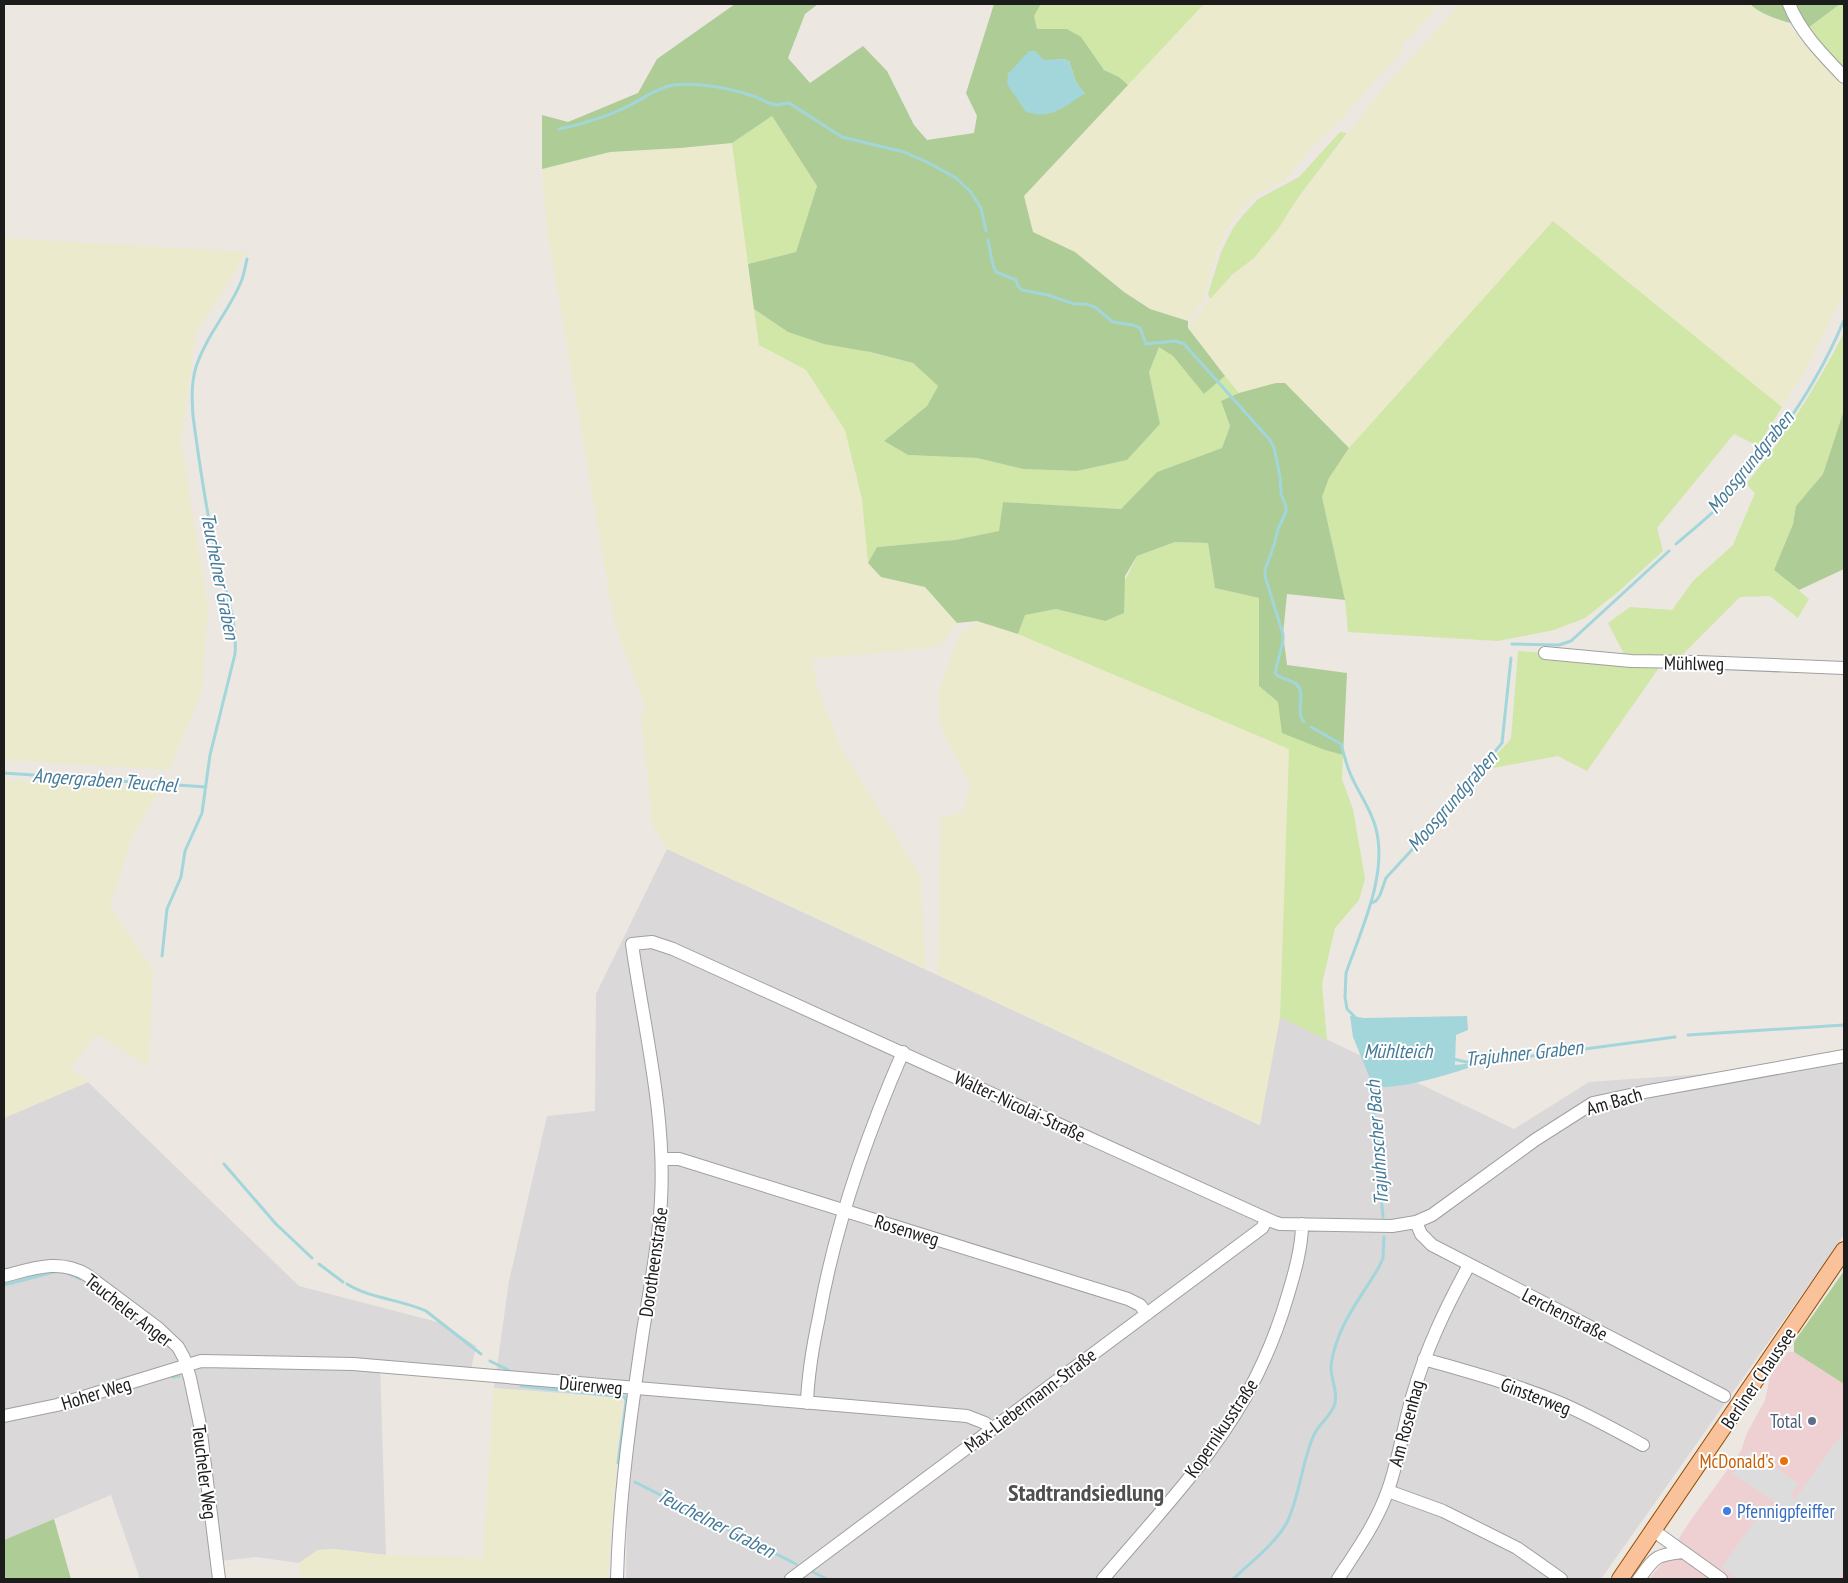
<svg xmlns="http://www.w3.org/2000/svg" width="1848" height="1583" viewBox="0 0 1848 1583" font-family="'PT Sans Narrow',sans-serif">
<style>
.residential{fill:#dad8d9}
.commercial{fill:#eed0d3}
.farmland{fill:#eceacc}
.grass{fill:#d0e7a7}
.forest{fill:#aecc96;fill-rule:evenodd}
.parking{fill:#dcdcdc}
.water{fill:#a2d6da}
.lines{fill:none;stroke-linecap:round;stroke-linejoin:round}
.stream{stroke:#a2d6da;stroke-width:3}
.minor-casing{stroke:#a0a0a0;stroke-width:14}
.major-casing{stroke:#904d03;stroke-width:18}
.minor{stroke:#fff;stroke-width:12}
.major{stroke:#f9c29a;stroke-width:16}
.service-dot{fill:#5c6f8a;stroke:#fff;stroke-width:2}
.food-dot{fill:#e8710a;stroke:#fff;stroke-width:2}
.shop-dot{fill:#3f7fe0;stroke:#fff;stroke-width:2}
.labels{text-anchor:middle;stroke-width:4;stroke-linejoin:round;paint-order:stroke}
.street-label{font-size:19px;fill:#1c1c1c;stroke:#fff}
.service-label{font-size:19px;fill:#4e5e75;stroke:#fff;text-anchor:end}
.food-label{font-size:19px;fill:#c56008;stroke:#fff;text-anchor:end}
.shop-label{font-size:19px;fill:#366cbe;stroke:#fff;text-anchor:start}
.water-label{font-size:20px;font-style:italic;fill:#457b99;stroke:#fff}
.district-label{font-size:24px;font-weight:bold;fill:#4f4f4f;stroke:#fff}
</style>
<rect width="100%" height="100%" fill="#ede7e1"/>
<!-- residential -->
<path class="residential" d="M667,849l592,276 21,-108 234,112 75,-47 255,-18v171l-243,344h-975l1,-65 12,-115 -145,-11 15,-107 38,-165 48,-5 1,-117z
M88,1082l211,204 142,37 35,23 -5,24 -91,-8 6,193 -53,-6 -15,1 -19,13 -43,-6 -45,5 2,17h-73l-29,-84 -107,45v-422z"/>
<!-- commercial -->
<path class="commercial" d="M1788,1352h6l50,32v195h-195l17,-20 22,-35 53,-73 6,-18 18,-33 5,-24z"/>
<!-- farmland -->
<path class="farmland" d="M1204,4h236l-38,41 -1,8 -28,29 -29,35 -27,25 -32,38 -29,15 -17,17 -10,14 -12,25 -14,49 -15,21 -38,-12 -26,-17 -49,-40 -42,-20 -9,-36z
M1460,4h290l5,5 24,10 15,12 50,51v211l-40,80 -22,34 -229,-186 -204,227 -64,-65h-9l-37,10 -14,-17 -37,-48 31,-40 35,-30 24,-29 19,-30 85,-109z
M732,143l27,202 47,25 39,60 17,69 6,65 13,13 44,10 32,36 -18,24 -127,12 5,28 23,60 80,128 6,94 -259,-120 -14,-22 -12,-109 4,-11 -31,-86 -67,-392 -5,-60 68,-17 70,-4z
M4,238l243,14 -51,81 -15,108 27,167 -6,83 -33,79 -165,-10z
M977,621l41,13 271,115 -9,268 -20,108 -322,-150 3,-157 23,-7 6,-28 -28,-52 -4,-37 21,-59z
M4,780l156,9 -27,46 -23,72 43,63 -4,97 -52,-33 -27,34 18,14 -84,36z
M494,1388l128,11 -12,144 -2,36h-308l-1,-16 19,-13 15,-1 53,6 97,3z"/>
<!-- grass -->
<path class="grass" d="M1041,4h163l-76,81 -9,-8 -15,-7 -24,-33 -13,-8h-30l-3,-13z
M1840,4h4v67l-36,-43z
M772,116l45,70 -21,66 -48,12 -16,-121z
M1340,132l7,1 -50,66 -19,30 -24,29 -22,17 -22,24 -2,-5 13,-42 12,-24 10,-13 15,-16 41,-22z
M1553,221l229,186 -24,39 -24,-12 -77,94 6,23 -45,41 -33,26 -31,12 -56,11 -150,-9 -3,-32 -23,-103 7,-19 20,-30z
M754,309l34,23 125,31 25,23 -11,20 -43,35 24,14 69,3 46,11 54,2 50,-11 33,-36 -11,-52 10,-26 14,10 31,38 21,-18 14,17 -18,8 9,25 -8,22 -65,24 -36,37 -118,-7 -3,29 -44,9 -79,7 -9,16 -6,-64 -17,-69 -39,-60 -47,-25z
M1844,333v77l-21,64 -27,32 -3,18 -19,46 35,29 -11,19 -28,-22 -30,1 -59,59 -57,-2 -16,-31 22,-16 42,3 21,-29 40,-36 22,-52 -9,-9c39,-47 70,-97 98,-151z
M1175,542l33,1 7,45 44,10v88l19,16 47,48 18,5 -1,24 11,30 12,70 -6,21 -24,28 -13,56 5,56 -47,-23 9,-268 -271,-115 6,-19 32,-6 49,12 32,-65z
M1518,651l145,11 -76,109 -29,-15 -76,14 29,-31z"/>
<!-- forest -->
<path class="forest" d="M735,4h83l-13,10 -17,44 22,25 53,-37 24,25 27,54 13,15 47,-7 3,-17 -11,-23 28,-89h47l-7,12 3,13h30l14,8 23,33 15,7 9,8 -104,111 9,36 42,20 49,40 26,17 38,12v7l37,48 -21,18 -31,-38 -14,-9 -10,25 11,52 -33,36 -50,11 -54,-2 -46,-11 -69,-3 -24,-14 43,-35 11,-20 -25,-23 -43,-11 -46,-8 -36,-12 -34,-23 -6,-45 48,-12 21,-66 -45,-70 -40,27 -52,5 -70,4 -68,17v-54l26,7 70,-29 19,-34zM1035,51l9,10 20,-2 5,2 7,21 9,12 -77,-20z
M1750,4h90l-32,24c-19,-6 -43,-10 -58,-24z
M1276,383h9l64,65 -20,30 -7,19 23,103 -58,-6 -4,40 4,31 60,8 -4,82 -18,-5 -43,-17 -4,-31 -19,-16v-88l-44,-10 -7,-45 -33,-1 -38,14 -12,20 -1,37 -19,8 -49,-12 -31,6 -7,19 -41,-13 -20,2 -32,-36 -44,-10 -13,-14 9,-16 78,-7 44,-9 4,-29 118,7 36,-37 65,-24 8,-22 -9,-25 18,-8z
M1844,410v159l-45,21 -25,-20 19,-46 3,-18 27,-32z
M1844,1271v113l-50,-32v-10z
M54,1519l17,60h-67v-39z"/>
<!-- parking -->
<path class="parking" d="M1844,1431v139l-6,9h-100l-16,-12 45,-64 15,10 3,-4 -52,-35 17,-24 49,34 -8,11 4,4z"/>
<!-- water -->
<path class="water" d="M1029,51h6l9,9 20,-1 5,2 7,21 9,11c-21,14 -33,27 -59,19l-19,-28 1,-10z
M1350,1016l15,2 102,-2 1,14 -12,5 -1,30 20,-2 -1,3c-30,10 -71,23 -103,21v-6l-18,-44z"/>
<g class="lines">
<!-- stream -->
<path class="stream" d="M559,129c23,-5 48,-12 69,-23 15,-7 28,-18 45,-21 23,-3 57,3 80,11 8,2 15,9 25,9 3,-1 7,-2 11,-2l53,34 62,15 25,11 27,15 14,13 11,17 5,23
M988,240l5,25 3,7 20,8 2,6 4,4 26,5 26,9h12l9,3 18,15 20,3 7,3 6,16 29,-3 9,3 86,96 4,8 6,28 1,18 5,12v6l-8,17 -4,16 -9,25v6l18,58v7l-8,32c6,7 14,5 21,11 8,7 4,17 4,27 0,4 2,8 4,11
M1676,544c17,-15 36,-29 51,-46 47,-52 90,-113 117,-178
M1512,644l47,1 12,-4 98,-90
M1311,727l30,17c3,10 5,20 9,29 7,18 22,37 26,56 12,46 -15,101 -30,144l-1,24 2,12 9,9
M4,773l202,14
M1371,903l5,-2 4,-6 6,-17 45,-49 71,-86 9,-85
M162,956l5,-47 14,-32 4,-26 17,-38 8,-58 25,-101c3,-36 -13,-70 -20,-105 -10,-44 -16,-88 -22,-133 -1,-16 -2,-33 3,-49 10,-31 33,-56 45,-85 3,-7 4,-15 6,-23
M1688,1035l156,-10
M1453,1059l13,3 42,-3 167,-22
M1371,1081l12,136
M224,1164l52,60 36,34
M319,1264l24,18
M67,1273l13,6
M347,1284c24,15 53,15 79,27l55,43
M4,1285l50,-13
M490,1361l20,10
M173,1377l6,-1
M521,1386l104,11 1,5 -8,61
M635,1482l161,82
M813,1572l14,7
M1233,1579c17,-16 47,-39 56,-61 11,-26 13,-55 24,-81 5,-13 19,-21 22,-34 3,-13 -5,-25 -4,-38 6,-40 28,-64 48,-98l4,-9 1,-21"/>
<defs>
<path id="minor" d="M1789,4c11,28 34,51 55,73
M1545,653l86,8 67,1 146,6
M662,1159h17l449,140 12,6 7,9
M1416,1222l5,12 11,11 292,151
M4,1276c28,-7 55,-18 83,-1l71,53 20,19 6,11 6,20 10,47 19,154
M1424,1359c45,13 90,25 134,43 29,12 57,28 85,43
M807,1403c1,-29 6,-58 12,-86 16,-92 47,-180 84,-265
M4,1416l53,-11 144,-44 152,3 614,52 18,7 6,6
M1388,1491l55,20 74,37 44,31
M1654,1531l67,48
M617,1579c2,-83 14,-166 26,-248 7,-43 16,-88 18,-131 5,-86 -17,-171 -29,-256l20,-2 21,7 601,273 6,2 112,2 24,-4 16,-7 103,-75 58,-37 51,-11 200,-36
M791,1579l471,-351 5,-9
M1103,1579c50,-59 105,-116 143,-183 17,-31 31,-64 41,-98 7,-23 15,-50 15,-74
M1338,1579c19,-29 39,-57 50,-89 11,-31 15,-62 24,-93 14,-48 33,-88 57,-132
M1639,1579c16,-22 16,-24 44,-27"/>
<path id="major" d="M1620,1579l224,-329"/>
</defs>
<!-- minor casing -->
<use href="#minor" class="minor-casing"/>
<!-- major casing -->
<use href="#major" class="major-casing"/>
<!-- minor -->
<use href="#minor" class="minor"/>
<!-- major -->
<use href="#major" class="major"/>
</g>
<!-- markers -->
<circle class="service-dot" cx="1812" cy="1421" r="5"/>
<circle class="food-dot" cx="1784" cy="1461" r="5"/>
<circle class="shop-dot" cx="1727" cy="1511" r="5"/>
<g class="labels">
<!-- street labels -->
<g class="street-label">
<text transform="translate(1694 663) rotate(1)" y="7">Mühlweg</text>
<text transform="translate(1614 1101) rotate(-16)" y="7">Am Bach</text>
<text transform="translate(1020 1106) rotate(25)" y="7">Walter-Nicolai-Straße</text>
<text transform="translate(907 1230) rotate(17)" y="7">Rosenweg</text>
<text transform="translate(653 1262) rotate(-82)" y="7">Dorotheenstraße</text>
<text transform="translate(129 1310) rotate(38)" y="7">Teucheler Anger</text>
<text transform="translate(1565 1314) rotate(27)" y="7">Lerchenstraße</text>
<text transform="translate(1758 1378) rotate(-56)" y="7">Berliner Chaussee</text>
<text transform="translate(591 1385) rotate(5)" y="7">Dürerweg</text>
<text transform="translate(96 1393) rotate(-17)" y="7">Hoher Weg</text>
<text transform="translate(1536 1396) rotate(21)" y="7">Ginsterweg</text>
<text transform="translate(1030 1400) rotate(-37)" y="7">Max-Liebermann-Straße</text>
<text transform="translate(1406 1423) rotate(-75)" y="7">Am Rosenhag</text>
<text transform="translate(1221 1428) rotate(-56)" y="7">Kopernikusstraße</text>
<text transform="translate(205 1472) rotate(83)" y="7">Teucheler Weg</text>
</g>
<!-- service labels -->
<g class="service-label">
<text x="1802" y="1428">Total</text>
</g>
<!-- food labels -->
<g class="food-label">
<text x="1774" y="1468">McDonald's</text>
</g>
<!-- shop labels -->
<g class="shop-label">
<text x="1737" y="1518">Pfennigpfeiffer</text>
</g>
<!-- water labels -->
<g class="water-label">
<text transform="translate(1750 462) rotate(-51)" y="7">Moosgrundgraben</text>
<text transform="translate(220 576) rotate(79)" y="7">Teuchelner Graben</text>
<text transform="translate(105 780) rotate(4)" y="7">Angergraben Teuchel</text>
<text transform="translate(1452 801) rotate(-49)" y="7">Moosgrundgraben</text>
<text x="1398" y="1058">Mühlteich</text>
<text transform="translate(1524 1053) rotate(-6)" y="7">Trajuhner Graben</text>
<text transform="translate(1377 1143) rotate(-94)" y="7">Trajuhnscher Bach</text>
<text transform="translate(716 1523) rotate(27)" y="7">Teuchelner Graben</text>
</g>
<!-- district labels -->
<g class="district-label">
<text x="1086" y="1501">Stadtrandsiedlung</text>
</g>
</g>
<!-- border -->
<rect width="1848" height="1583" fill="none" stroke="#1c1c1c" stroke-width="10"/>
</svg>
